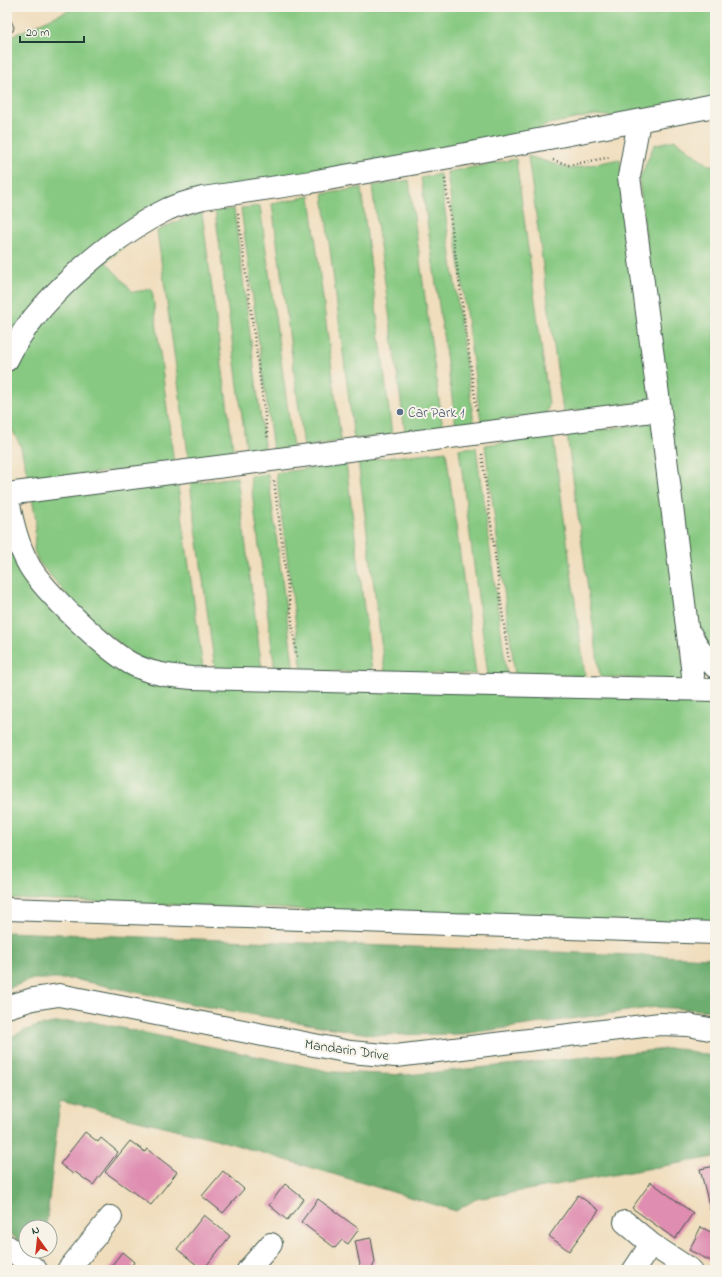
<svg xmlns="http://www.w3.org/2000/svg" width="722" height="1277" viewBox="0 0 722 1277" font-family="'Indie Flower',sans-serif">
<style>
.green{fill:#87c982;stroke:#53835b}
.forest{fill:#6dad70;stroke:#467552}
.building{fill:#df8db0}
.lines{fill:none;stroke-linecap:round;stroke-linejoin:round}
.minor-casing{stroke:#3e5548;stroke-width:24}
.path{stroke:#3e5548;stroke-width:2.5;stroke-dasharray:1 3;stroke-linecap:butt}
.minor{stroke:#fff;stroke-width:22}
.service-dot{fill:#5c6f8a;stroke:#f7f3e8;stroke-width:1.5}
.labels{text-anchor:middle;stroke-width:4;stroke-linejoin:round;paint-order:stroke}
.service-label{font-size:14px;fill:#4e5e75;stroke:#f7f3e8;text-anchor:start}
.street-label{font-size:14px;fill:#1f3d34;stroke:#f7f3e8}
</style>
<rect width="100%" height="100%" fill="#f7f3e8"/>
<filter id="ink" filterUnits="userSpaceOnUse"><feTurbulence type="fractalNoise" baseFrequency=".025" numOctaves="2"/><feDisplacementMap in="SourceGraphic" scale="8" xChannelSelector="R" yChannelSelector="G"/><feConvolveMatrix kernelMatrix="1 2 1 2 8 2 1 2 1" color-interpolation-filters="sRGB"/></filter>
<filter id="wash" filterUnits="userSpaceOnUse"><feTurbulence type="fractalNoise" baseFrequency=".012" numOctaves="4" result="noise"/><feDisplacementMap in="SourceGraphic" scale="16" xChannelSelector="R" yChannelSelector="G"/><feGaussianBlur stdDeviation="0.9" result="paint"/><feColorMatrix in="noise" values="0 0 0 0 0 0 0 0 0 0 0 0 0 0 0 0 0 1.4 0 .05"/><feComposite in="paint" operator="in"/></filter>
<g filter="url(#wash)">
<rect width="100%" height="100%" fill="#f0ddbc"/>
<!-- green -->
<path class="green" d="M76,7h639v92l-85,19 -35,-3 -46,9 -29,15 -338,58 -175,150v-309z
M675,140l34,25h6v493l-13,-21 -5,-18 -18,-112 -40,-327 15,-35z
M528,156l42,13 50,-10 31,242 -88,11z
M516,159l33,245 -3,10 -65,8 -34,-250z
M440,174l34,250 -18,2 -35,-248z
M409,180l34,249 -38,3 -33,-246z
M361,188l31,247 -38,4 -31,-245z
M310,196l31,245 -37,6 -32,-243z
M260,206l33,242 -20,2 -32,-242z
M234,209l31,243 -18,2 -32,-243z
M202,213l31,235 -3,7 -41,6 -32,-230 25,-12z
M104,260l29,32 19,-3 22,175 -145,17 -9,-37 -13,-23v-30l7,-24 23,-41z
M653,422l32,258 -85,-3 -33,-242z
M553,436l32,240 -70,-1 -30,-230z
M476,447l31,229 -19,-1 -29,-226z
M446,451l30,223 -91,-1 -27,-212z
M346,463l26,209 -70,-1 -26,-198z
M268,474l26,197h-19l-25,-195z
M237,477l25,193 -47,-1 -25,-186z
M177,479l26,189h-16l-49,-10 -53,-42 -47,-55 -4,-11 2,-29 -4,-23z
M7,544l10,17 115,110 583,25v228l-708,-25z"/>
<!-- forest -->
<path class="forest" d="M7,932l708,26v53l-59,-4 -193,27 -89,1 -172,-29 -129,-27h-40l-26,10z
M88,1021l244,51 75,3 270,-27 38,9v100l-239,42 -20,12 -240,-72 -156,-38 -14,126h-20v20l-19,-16v-192c30,-16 47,-17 81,-18z"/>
<g id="blocks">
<!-- building -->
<path class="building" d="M7,12l7,15 -1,4 -6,4z
M85,1132l13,10 3,-4 17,14 -25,33 -18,-13 -2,2 -13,-10z
M130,1141l15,11 2,-3 30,23 -26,33 -46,-33z
M715,1166v46l-4,1 -11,-44z
M223,1171l21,18 -21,24 -21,-17z
M651,1182l42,31 -18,26 -43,-31z
M285,1184l19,15 -17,21 -18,-15z
M578,1195l21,15 -30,41 -20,-15z
M318,1199l41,30 -11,15 -6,-4 -7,8 -34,-26z
M204,1215l26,21 -27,34 -26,-21z
M701,1227l14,7v29l-26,-13z
M371,1238l4,24 -4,8h-16l5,-5 -5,-24z
M122,1252l12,10 -2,4 5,4h-29z"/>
</g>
</g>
<g filter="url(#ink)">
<use href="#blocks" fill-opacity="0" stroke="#3e5548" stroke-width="1"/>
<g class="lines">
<defs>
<path id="minor" d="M7,360c26,-57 105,-124 161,-151 11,-5 23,-8 35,-11l108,-16 139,-25 265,-51
M660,410l33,265 -1,14
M7,494l653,-84 -31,-233 10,-56
M7,495c5,25 10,50 23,72 16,26 74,81 100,96 20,11 40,13 62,15l523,12
M691,635l8,14 16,18
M7,909l708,24
M7,1007l26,-8 26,-4 291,57 46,4 264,-32 28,1 27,5
M625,1222l26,22 -17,26
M651,1244l40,26
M7,1246l29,24
M68,1270l43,-53
M248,1270l23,-26"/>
</defs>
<!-- minor casing -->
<use href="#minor" class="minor-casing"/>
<!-- path -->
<path class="path" d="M553,160l16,5 42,-8
M445,179l32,233
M238,214l30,225
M482,454l27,210
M274,481l23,178"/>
<!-- minor -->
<use href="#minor" class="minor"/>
</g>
</g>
<!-- markers -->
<circle class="service-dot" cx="400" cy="412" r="4"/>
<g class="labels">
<!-- service labels -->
<g class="service-label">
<text x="408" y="417">Car Park 1</text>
</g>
<!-- street labels -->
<g class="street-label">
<text transform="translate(347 1049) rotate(8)" y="5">Mandarin Drive</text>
</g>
</g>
<!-- margin -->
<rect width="722" height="1277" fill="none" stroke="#f7f3e8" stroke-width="24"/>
<!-- north arrow -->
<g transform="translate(38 1239) rotate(345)"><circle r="19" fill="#f7f3e8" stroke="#a1aaa0"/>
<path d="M0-3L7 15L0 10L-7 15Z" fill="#c8321e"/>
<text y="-6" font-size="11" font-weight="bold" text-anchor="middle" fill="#1f3d34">N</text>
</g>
<!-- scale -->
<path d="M20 36v6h64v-6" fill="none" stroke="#1f3d34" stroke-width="2"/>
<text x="26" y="36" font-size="12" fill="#1f3d34" stroke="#f7f3e8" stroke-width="3" paint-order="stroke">20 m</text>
</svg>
